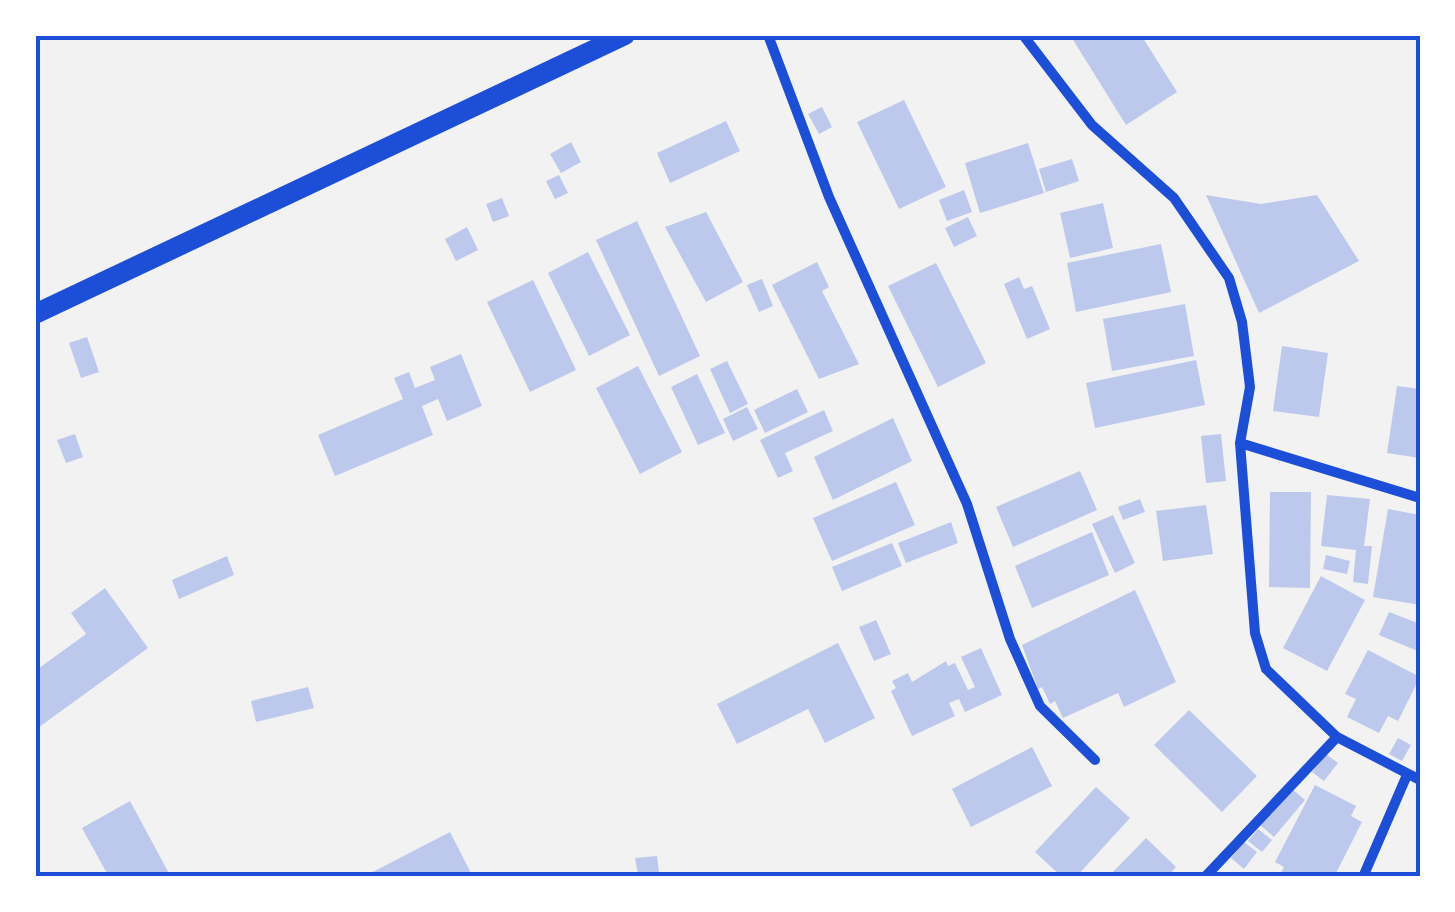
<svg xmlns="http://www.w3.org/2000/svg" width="1455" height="912" viewBox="0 0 1455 912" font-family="'Fira Sans Condensed',sans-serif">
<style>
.building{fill:#bdc9ec}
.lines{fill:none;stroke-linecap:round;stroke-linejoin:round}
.minor{stroke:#1d4ed8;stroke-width:10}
.primary{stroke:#1d4ed8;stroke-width:20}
.neatline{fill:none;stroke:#1d4ed8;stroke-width:4}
</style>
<rect width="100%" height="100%" fill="#f2f2f2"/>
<!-- building -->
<path class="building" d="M1070,35h71l36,57 -51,33z
M904,100l42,87 -47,22 -42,-87z
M822,107l10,20 -13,7 -11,-20z
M726,121l14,30 -70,32 -13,-30z
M571,142l10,20 -20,11 -11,-19z
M1028,143l16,50 -64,20 -15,-50z
M1072,159l7,22 -33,11 -7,-23z
M559,175l9,18 -13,6 -9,-18z
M964,190l8,22 -25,9 -8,-21z
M1206,195l55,9 56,-9 42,66 -100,52z
M502,198l7,18 -16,6 -7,-18z
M1103,203l10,45 -43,10 -10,-45z
M706,212l37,70 -37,20 -41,-75z
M968,217l9,19 -23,11 -9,-19z
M637,221l63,135 -41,20 -63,-136z
M467,227l11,23 -22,11 -11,-22z
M1161,244l10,48 -95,20 -9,-49z
M588,252l42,83 -41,21 -41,-83z
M817,262l12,25 -7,4 37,73 -40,15 -47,-94z
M936,263l50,100 -48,24 -50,-101z
M1019,277l5,12 8,-3 18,43 -23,10 -23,-55z
M762,279l11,27 -14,6 -12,-27z
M533,280l43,90 -46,22 -43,-90z
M1185,304l9,52 -82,15 -9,-52z
M87,337l12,35 -18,6 -12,-35z
M1282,346l46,7 -9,64 -46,-6z
M461,354l21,52 -35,15 -9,-22 -16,7 11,29 -98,41 -17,-41 85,-36 -9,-21 15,-6 6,16 20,-8 -5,-13z
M1196,360l9,45 -110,23 -9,-45z
M727,361l21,43 -18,9 -20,-44z
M638,366l44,86 -42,22 -44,-86z
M697,374l28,59 -27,12 -27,-58z
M1397,386l23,3v69l-33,-5z
M797,389l11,23 -43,21 -11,-23z
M747,407l11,22 -25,12 -10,-22z
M824,410l9,21 -48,22 8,18 -15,7 -18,-38z
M893,418l19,43 -79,39 -19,-43z
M75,434l8,23 -17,6 -9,-23z
M1221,434l5,47 -20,2 -5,-47z
M1080,471l17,39 -84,37 -17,-40z
M896,482l19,43 -83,36 -19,-43z
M1270,492h41l-1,96 -41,-1z
M1327,495l43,4 -6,47h8l-4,38 -15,-2 3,-32 -35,-4z
M1140,499l5,13 -22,8 -5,-13z
M1206,505l7,49 -50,7 -7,-50z
M1388,509l32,6v90l-47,-8z
M1113,515l22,48 -20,10 -23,-49z
M951,522l7,21 -52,20 -8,-20z
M1092,532l17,43 -77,33 -17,-42z
M892,543l10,23 -60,25 -10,-24z
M1326,555l24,6 -3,13 -24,-5z
M227,556l7,19 -55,24 -7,-19z
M1321,576l44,24 -38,71 -44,-23z
M105,588l43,60 -113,82v-59l51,-37 -15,-21z
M1135,590l41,92 -52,25 -6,-14 -55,25 -8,-17 -5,3 -8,-17 -4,2 -16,-44z
M1389,612l31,12v28l-41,-17z
M876,620l15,34 -17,7 -15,-34z
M838,643l37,75 -50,25 -17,-34 -71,35 -20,-40z
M981,648l21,47 -37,17 -6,-13 -10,4 6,13 -43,20 -21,-45 5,-3 -4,-7 16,-8 4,9 34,-21 2,5 7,-3 13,27 7,-3 -14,-30z
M1368,650l52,27 -22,44 -10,-5 -9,17 -32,-16 9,-18 -11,-5z
M308,687l6,21 -58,14 -5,-21z
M1189,710l68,66 -35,36 -68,-67z
M1398,738l13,7 -9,16 -13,-7z
M1032,747l20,39 -81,41 -19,-38z
M1326,754l12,9 -14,18 -12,-9z
M1315,785l41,21 -5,10 11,6 -28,55h-55l5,-10 -9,-5z
M1096,787l34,31 -54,59h-14l-27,-25z
M1291,788l14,12 -31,37 -14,-12z
M130,801l41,76h-62l-27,-49z
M1258,829l14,11 -10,12 -14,-11z
M450,832l22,43 -109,2z
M1146,838l30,29 -9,10h-59z
M1244,842l13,10 -13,17 -13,-11z
M657,856l2,16 -21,3 -3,-17z"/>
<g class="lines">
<!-- minor -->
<path class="minor" d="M768,35l61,162 138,307 43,135 30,67 55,54
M1023,35l69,90 82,73 55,80 13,44 8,65 -10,56 15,190 11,36 71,68 83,43
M1240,443l180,55
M1205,877l132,-140
M1363,877l44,-102"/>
<!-- primary -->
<path class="primary" d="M35,314l590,-279"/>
</g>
<!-- border -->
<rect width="1455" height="912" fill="none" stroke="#ffffff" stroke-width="75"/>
<rect x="38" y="38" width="1380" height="836" class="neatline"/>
</svg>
